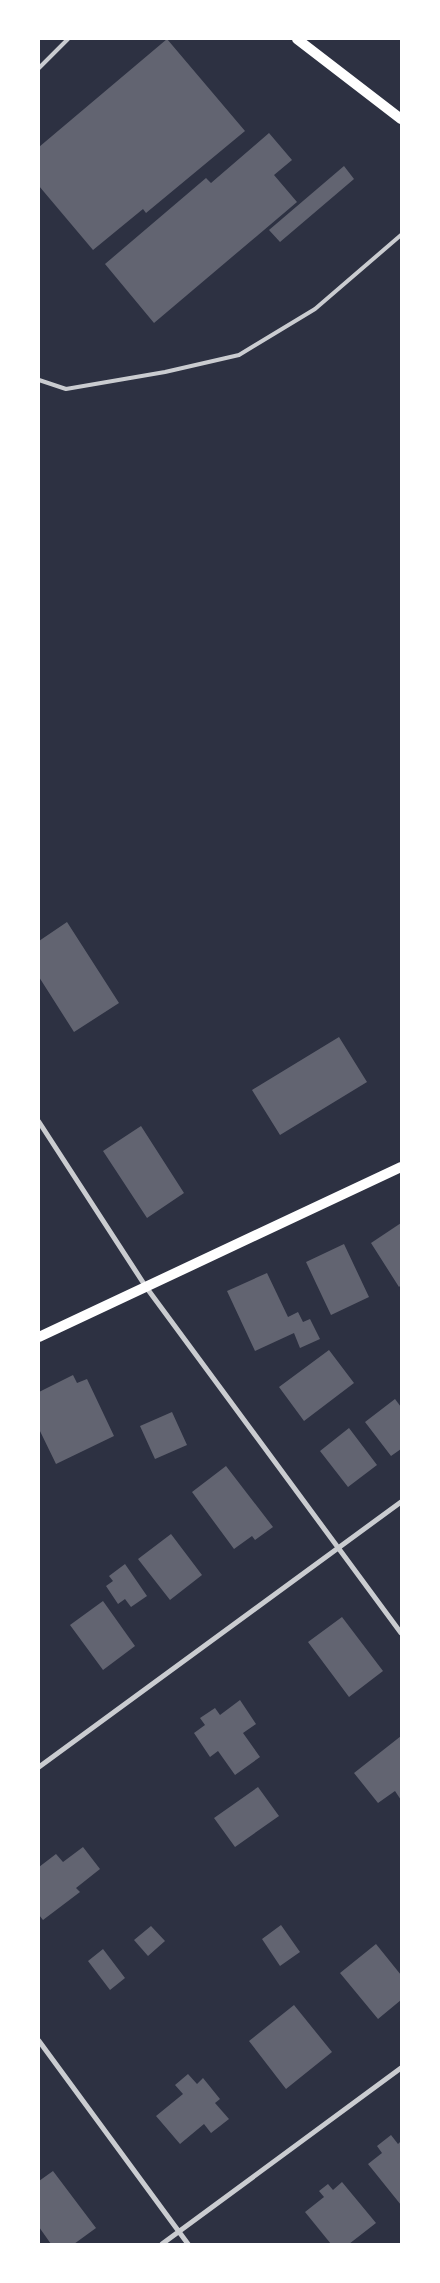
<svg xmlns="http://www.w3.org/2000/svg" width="440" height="2283" viewBox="0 0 440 2283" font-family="'Asap Condensed',sans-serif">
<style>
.building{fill:#626471}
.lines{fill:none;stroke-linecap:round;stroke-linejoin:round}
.service{stroke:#caccd0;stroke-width:4}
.minor{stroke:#caccd0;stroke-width:5}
.secondary{stroke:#fff;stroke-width:10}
</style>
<rect width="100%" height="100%" fill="#2d3142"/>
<!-- building -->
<path class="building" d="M167,39l78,92 -99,82 -3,-4 -50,41 -54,-64v-39z
M269,133l23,27 -18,15 23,27 -143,121 -49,-59 101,-86 5,5z
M344,166l10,13 -74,63 -11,-12z
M67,922l52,81 -45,29 -35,-55v-36z
M339,1037l28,45 -87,53 -28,-45z
M141,1126l43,67 -37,25 -44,-67z
M401,1223v62l-2,2 -28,-44z
M344,1244l25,53 -38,18 -25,-53z
M267,1273l21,44 10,-5 5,10 7,-3 10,20 -20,9 -6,-15 -39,18 -28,-60z
M329,1350l25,33 -50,38 -25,-34z
M73,1375l4,8 10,-4 27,57 -58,28 -17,-35v-37z
M395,1399l6,8v42l-10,7 -26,-34z
M172,1412l15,33 -32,14 -15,-33z
M349,1428l28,37 -29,22 -28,-36z
M226,1466l47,61 -18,13 -3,-4 -18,13 -42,-57z
M171,1534l31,41 -32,25 -32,-41z
M125,1564l22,32 -16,11 -6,-8 -7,5 -12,-18 7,-5 -4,-5z
M103,1601l32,45 -32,24 -33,-45z
M342,1617l41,54 -34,26 -41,-55z
M240,1700l16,24 -13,9 17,24 -25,18 -17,-24 -8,6 -16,-24 11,-8 -5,-7 15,-10 5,7z
M401,1736v64l-6,-9 -17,12 -24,-30z
M258,1787l21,29 -44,31 -21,-29z
M83,1847l17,22 -24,19 4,4 -37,28 -4,-5v-48l17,-13 7,8z
M281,1925l19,27 -20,14 -18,-27z
M151,1926l14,15 -17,15 -14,-16z
M376,1944l25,31v25l-23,19 -38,-46z
M103,1949l22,29 -15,12 -22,-29z
M294,2005l38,47 -46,37 -37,-48z
M188,2074l9,10 6,-6 17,21 -5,4 14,16 -18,14 -7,-9 -24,20 -24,-28 27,-22 -8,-9z
M391,2135l7,9 3,-3v64l-33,-41 14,-11 -5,-7z
M53,2171l43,57 -22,16h-23l-12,-17v-46z
M342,2182l34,41 -27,21h-18l-26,-32 19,-15 -5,-6 9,-7 5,6z"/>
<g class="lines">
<!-- service -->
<path class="service" d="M39,68l29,-29
M39,380l27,9 99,-17 74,-17 76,-46 86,-74"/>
<!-- minor -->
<path class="minor" d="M39,1122l107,165 255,346
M39,1767l362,-265
M39,2041l149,203
M162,2244l239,-176"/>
<!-- secondary -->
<path class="secondary" d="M297,39l104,80
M39,1337l362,-170"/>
</g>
<!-- border -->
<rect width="440" height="2283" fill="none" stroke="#ffffff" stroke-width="80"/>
</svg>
